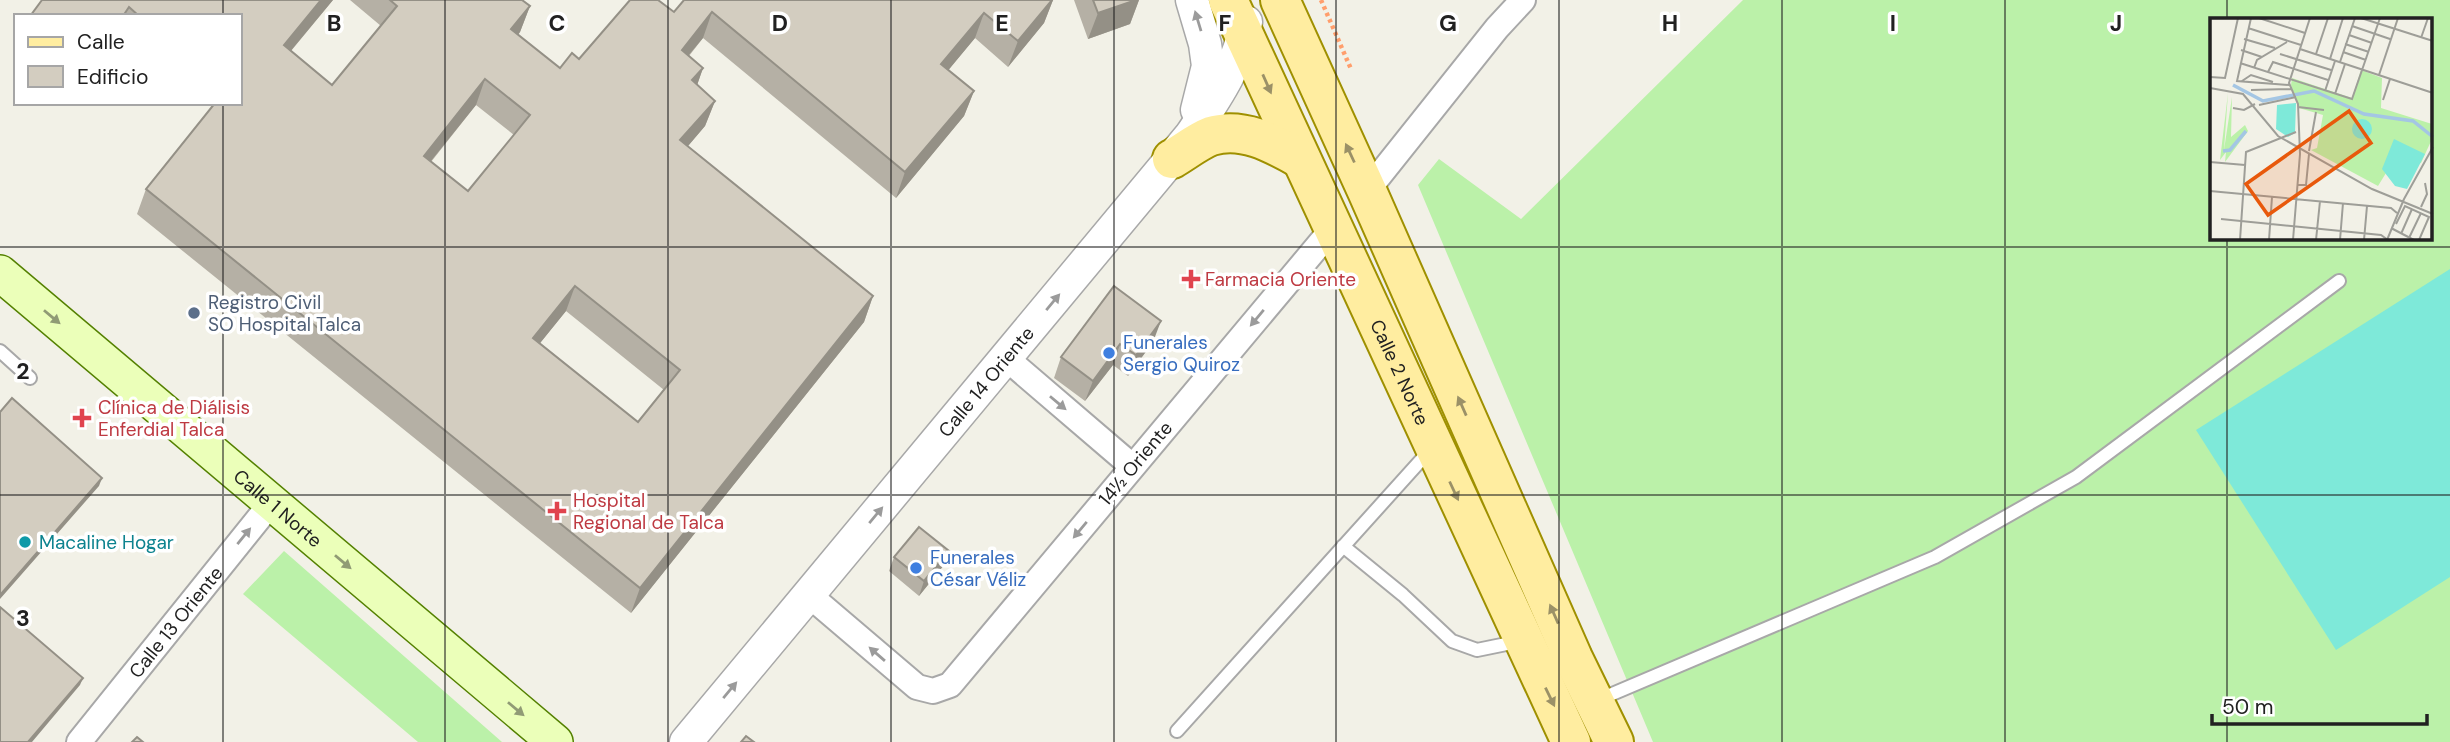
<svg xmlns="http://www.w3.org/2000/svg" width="2450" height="742" viewBox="0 0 2450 742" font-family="'DM Sans',sans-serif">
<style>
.grass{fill:#bbf1a9;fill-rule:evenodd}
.pitch{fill:#7ee9d9}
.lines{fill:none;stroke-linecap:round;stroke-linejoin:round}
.service-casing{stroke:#a8a8a8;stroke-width:16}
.minor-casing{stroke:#a8a8a8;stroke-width:28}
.tertiary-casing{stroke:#a8a8a8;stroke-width:35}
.secondary-casing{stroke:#548100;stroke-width:38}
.primary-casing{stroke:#9f9000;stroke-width:42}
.path{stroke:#ff9e6c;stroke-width:4.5;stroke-dasharray:3.5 3.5;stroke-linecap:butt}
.service{stroke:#fff;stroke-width:12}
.minor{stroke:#fff;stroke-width:24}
.tertiary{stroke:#fff;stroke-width:32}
.secondary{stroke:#ebffb9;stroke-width:35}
.primary{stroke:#ffeda0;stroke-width:38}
.wall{fill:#b5b0a5;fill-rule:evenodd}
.shaded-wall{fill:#949086}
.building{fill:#d3cdc0;stroke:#949086;stroke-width:2;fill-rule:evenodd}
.oneway{fill:#9b9b9b}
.oneway2{fill:#9b9167}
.oneway3{fill:#909b75}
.grid{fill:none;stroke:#212121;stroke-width:2;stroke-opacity:0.55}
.health-dot{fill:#e0444e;stroke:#fff;stroke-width:2.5}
.service-dot{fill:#5c6f8a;stroke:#fff;stroke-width:2.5}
.shop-dot{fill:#3f7fe0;stroke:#fff;stroke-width:2.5}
.culture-dot{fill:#0f9aa8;stroke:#fff;stroke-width:2.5}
.labels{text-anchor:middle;stroke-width:7;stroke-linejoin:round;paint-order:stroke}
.health-label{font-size:19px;fill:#be3a42;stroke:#fff;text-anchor:start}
.service-label{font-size:19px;fill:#4e5e75;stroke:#fff;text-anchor:start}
.shop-label{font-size:19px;fill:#366cbe;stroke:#fff;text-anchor:start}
.street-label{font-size:19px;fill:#212121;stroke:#fff}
.culture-label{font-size:19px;fill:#0d838f;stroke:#fff;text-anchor:start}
.inset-river{fill:none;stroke:#a4c6e4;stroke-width:3.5}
.inset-road{fill:none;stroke:#9e9e98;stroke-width:2}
.view{fill:#e8590c;fill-opacity:0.15;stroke:#e8590c;stroke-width:3.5}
.inset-edge{fill:none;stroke:#212121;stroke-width:3.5}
.grid-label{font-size:23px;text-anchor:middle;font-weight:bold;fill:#212121;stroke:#fff;stroke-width:7;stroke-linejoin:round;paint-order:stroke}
</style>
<rect width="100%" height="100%" fill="#f2f1e7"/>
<!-- grass -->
<path class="grass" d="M1743,0h707v742h-797l-235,-557 21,-26 82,60zM2212,19h219v219h-219z
M284,551l218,191h-84l-175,-148z"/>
<!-- pitch -->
<path class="pitch" d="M2450,269v308l-114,73 -140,-220z"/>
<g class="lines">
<defs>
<path id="service" d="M0,351l30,27
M1343,546l60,49 49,46 25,9 44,-9
M1598,700l337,-143 141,-80 263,-196
M1177,731l254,-282"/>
<g id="minor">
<path d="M1367,191l130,-163 26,-28"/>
<path d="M1006,358l126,108"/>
<path d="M809,595l108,92 16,4 17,-6 383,-457"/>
<path id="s1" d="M79,742l193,-240"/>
</g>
<g id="tertiary">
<path d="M1192,0l13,44 3,22 -11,44"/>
<path id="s2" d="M686,742l505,-607c24,-36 48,-69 55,-113"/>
</g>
<g id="secondary">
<path id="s3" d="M0,273l555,469"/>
</g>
<g id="primary">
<path id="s4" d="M1228,0l343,742"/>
<path d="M1280,0l87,191 206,467 41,84"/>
<path d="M1172,159c12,-7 26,-18 39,-23 32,-10 63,8 90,23"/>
</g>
</defs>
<!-- service casing -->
<use href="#service" class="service-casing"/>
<!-- minor casing -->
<use href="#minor" class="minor-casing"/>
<!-- tertiary casing -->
<use href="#tertiary" class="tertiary-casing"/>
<!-- secondary casing -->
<use href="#secondary" class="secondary-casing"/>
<!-- primary casing -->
<use href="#primary" class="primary-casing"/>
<!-- path -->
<path class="path" d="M1321,0l30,69"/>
<!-- service -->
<use href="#service" class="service"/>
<!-- minor -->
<use href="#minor" class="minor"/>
<!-- tertiary -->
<use href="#tertiary" class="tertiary"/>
<!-- secondary -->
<use href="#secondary" class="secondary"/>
<!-- primary -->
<use href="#primary" class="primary"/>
</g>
<!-- wall -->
<path class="wall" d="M42,0h291l-42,51 41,34 49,-59 -31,-26h172l8,6 -10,26 -2,3 42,33 114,-56 379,-12 -9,23 -36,44 -33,-29 -27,32 26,21 -10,25 -68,82 -193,-160 -14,18 14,12 -6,17 18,16 -10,25 -17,20 185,150 -9,26 -233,291 -494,-399 9,-25 66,-82 -5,-4h33v-87h-209zM476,105l38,30 -46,56 -37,-29zM566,311l98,79 -26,32 -98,-79z
M1074,0h65l-9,24 -42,15z
M1114,286l39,56 -25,34 -15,-11 -28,36 -31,-23 7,-21z
M894,557l50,8 -25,31 -30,-25z"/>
<!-- shaded-wall -->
<path class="shaded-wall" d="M321,0h12l-59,71 10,-26z
M1052,0h1l-9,23 -36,44 10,-26z
M1136,0h3l-9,24 -42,15 10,-26z
M530,6l-10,26 -18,23 9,-26z
M712,12l-9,26 -31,37 10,-25z
M984,13l-9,25 -43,52 9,-26z
M703,68l-9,26 -2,-14z
M485,79l-9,26 -62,77 10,-26z
M974,91l-10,25 -68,82 9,-26z
M715,101l-10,25 -34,40 9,-26z
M575,286l-9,25 -42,52 9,-25z
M873,296l-9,26 -233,291 9,-25z
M1161,321l-8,21 -25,34 8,-21z
M1120,344l-7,21 -28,36 8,-20z
M102,478l-3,8 -99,113v-4z
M949,551l-5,14 -25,31 5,-15z
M83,678l-3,7 -48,57h-4z"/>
<!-- building -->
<path class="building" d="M42,0h279l-37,45 48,40 65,-79 -7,-6h132l8,6 -19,23 49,39 12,-15 7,6 51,-59h28l16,12 10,-12h368l-34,41 -34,-28 -43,51 33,27 -69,81 -193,-160 -30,38 21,18 -11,12 23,21 -35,39 193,156 -233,292 -494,-399 69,-86h25v-87h-101l-10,-9 -6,9h-91l-1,-1zM485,79l45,36 -62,76 -44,-35zM575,286l105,84 -42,52 -105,-84z
M1093,0h43l-38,13z
M1114,286l47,35 -25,34 -16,-11 -27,37 -32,-24z
M12,398l90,80 -102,117v-183z
M919,527l30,24 -25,30 -30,-24z
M0,607l83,71 -55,64h-28z
M746,736l8,6h-13z
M137,737l6,5h-11z"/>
<!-- one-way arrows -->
<defs><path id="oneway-solid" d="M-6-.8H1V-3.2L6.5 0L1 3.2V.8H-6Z" transform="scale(1.75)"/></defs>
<g class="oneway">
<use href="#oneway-solid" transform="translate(1198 21) rotate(-107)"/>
<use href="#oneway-solid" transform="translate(1053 302) rotate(-50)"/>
<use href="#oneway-solid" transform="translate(1257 318) rotate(130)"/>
<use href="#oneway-solid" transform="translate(1058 403) rotate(40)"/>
<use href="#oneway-solid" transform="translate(876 515) rotate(-50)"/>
<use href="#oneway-solid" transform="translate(1080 530) rotate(130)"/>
<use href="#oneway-solid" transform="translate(244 536) rotate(-51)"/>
<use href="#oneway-solid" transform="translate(877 654) rotate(-139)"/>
<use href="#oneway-solid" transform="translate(730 690) rotate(-50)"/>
</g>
<g class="oneway2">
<use href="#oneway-solid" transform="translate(1267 84) rotate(66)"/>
<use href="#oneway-solid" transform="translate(1350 153) rotate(-115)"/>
<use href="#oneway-solid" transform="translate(1462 406) rotate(-114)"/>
<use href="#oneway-solid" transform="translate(1454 491) rotate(65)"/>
<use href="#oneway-solid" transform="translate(1554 614) rotate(-114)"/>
<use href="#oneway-solid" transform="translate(1550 697) rotate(64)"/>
</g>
<g class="oneway3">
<use href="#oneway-solid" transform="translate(52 317) rotate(40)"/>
<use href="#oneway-solid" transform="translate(343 562) rotate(40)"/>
<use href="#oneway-solid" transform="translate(516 709) rotate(40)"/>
</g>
<!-- grid -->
<path class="grid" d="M223,0v16M445,0v742M668,0v742M891,0v742M1114,0v742M1336,0v742M1559,0v742M1782,0v742M2005,0v742M2227,0v19M223,103v639M2227,238v504M0,247h2450M0,495h2450"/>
<!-- markers -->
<g class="health-dot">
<path d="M1187.5 268.5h7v7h7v7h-7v7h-7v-7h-7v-7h7z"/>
<path d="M78.5 407.5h7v7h7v7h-7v7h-7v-7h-7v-7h7z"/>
<path d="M553.5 500.5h7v7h7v7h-7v7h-7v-7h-7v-7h7z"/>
</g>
<circle class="service-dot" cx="194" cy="313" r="7"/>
<g class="shop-dot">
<circle cx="1109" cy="353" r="7"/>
<circle cx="916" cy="568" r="7"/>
</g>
<circle class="culture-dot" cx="25" cy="542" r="7"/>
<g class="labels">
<!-- health labels -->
<g class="health-label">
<text x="1205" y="286">Farmacia Oriente</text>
<text x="98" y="414">Clínica de Diálisis<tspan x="98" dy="22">Enferdial Talca</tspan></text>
<text x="573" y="507">Hospital<tspan x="573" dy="22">Regional de Talca</tspan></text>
</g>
<!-- service labels -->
<g class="service-label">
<text x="208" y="309">Registro Civil<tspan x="208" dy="22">SO Hospital Talca</tspan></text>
</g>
<!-- shop labels -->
<g class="shop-label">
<text x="1123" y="349">Funerales<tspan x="1123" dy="22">Sergio Quiroz</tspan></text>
<text x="930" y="564">Funerales<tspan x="930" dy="22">César Véliz</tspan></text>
</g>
<!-- street labels -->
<g class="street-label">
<text dy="7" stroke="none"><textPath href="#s4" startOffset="410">Calle 2 Norte</textPath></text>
<text dy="7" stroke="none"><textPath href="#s2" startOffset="469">Calle 14 Oriente</textPath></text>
<text transform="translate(1135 463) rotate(-50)" y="7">14½ Oriente</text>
<text dy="7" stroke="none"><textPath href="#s3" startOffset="364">Calle 1 Norte</textPath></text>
<text dy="7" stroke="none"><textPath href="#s1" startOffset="154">Calle 13 Oriente</textPath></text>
</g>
<!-- culture labels -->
<g class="culture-label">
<text x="39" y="549">Macaline Hogar</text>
</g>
</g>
<!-- overview -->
<g transform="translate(2210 18)">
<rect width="222" height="222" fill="#f2f1e7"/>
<path d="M151,52l21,8 -1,30 51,16v15l-11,24 -38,6 3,4 -8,13 -67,-36 6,-2 6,-33 -24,-7 -8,-23 1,-7 60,20zM18,75l-4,57 8,-53 -1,40 14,-12 3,6 -23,31 1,-10 -6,8z" fill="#bbf1a9"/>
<path d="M86,85l-1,30 -7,4 -12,-8 1,-24zM142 111a10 10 0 1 1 20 0a10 10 0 1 1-20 0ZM184,121l31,15 -18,35 -12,-3 -13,-17z" fill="#7ee9d9"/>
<path class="inset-river" d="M23,67l30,16 51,-10 50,23 49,7 20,16M13,133l7,-1 16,-19"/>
<path class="inset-road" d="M41,0l-14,63 52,4M49,0l46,15M151,0l72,23M142,8l38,13M38,10l53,17M139,17l23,8M211,20l7,-20M34,21l31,9M135,26l24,8M90,31l133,44M31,32l21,7M133,34l23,8M70,36l51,16M106,36l12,-36M120,41l13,-41M130,44l15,-44M30,45l112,36 28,-81M44,50l3,-8 30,-18M58,54l5,-10 55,18M169,57l19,-57M0,59l15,1 13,-60M32,63l9,-6 22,7M0,70l33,6 35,42 94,53 61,25M41,72l41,-1M115,73l10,-30M125,76l10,-30M173,82l7,-21M49,87l37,-8M88,89l26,3M23,90l11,2 11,-6M99,133l7,-39M0,144l35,3M88,167h8l3,-31M0,173l181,17 6,5M194,181l29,-52M211,189l6,-13 -2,-11M11,201l160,16 7,5M186,206l9,-18 24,11 -10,23M181,210l23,12M191,216l11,-25M199,220l12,-25M30,222l6,-88 50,-20M59,222l3,-43M83,222l7,-86 -2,-50 -9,-21 21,-65M106,222l4,-39M130,222l3,-37M154,222l3,-34M177,222l17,-41"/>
<path class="view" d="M139,93l22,32 -103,72 -22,-31z"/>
<rect width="222" height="222" class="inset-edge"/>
</g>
<g class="grid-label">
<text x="334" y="31">B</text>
<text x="557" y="31">C</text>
<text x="780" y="31">D</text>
<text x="1002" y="31">E</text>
<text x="1225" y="31">F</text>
<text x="1448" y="31">G</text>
<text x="1670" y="31">H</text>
<text x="1893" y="31">I</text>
<text x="2116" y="31">J</text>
<text x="23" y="379">2</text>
<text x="23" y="626">3</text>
</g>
<!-- legend -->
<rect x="14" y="14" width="228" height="91" fill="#ffffff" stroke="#a6a6a6" stroke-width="2"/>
<rect x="28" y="37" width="35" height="10" fill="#ffeda0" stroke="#a6a6a6" stroke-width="2"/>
<text x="77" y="49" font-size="21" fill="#212121">Calle</text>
<rect x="28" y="66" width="35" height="21" fill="#d3cdc0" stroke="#a6a6a6" stroke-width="2"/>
<text x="77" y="84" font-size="21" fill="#212121">Edificio</text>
<!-- scale -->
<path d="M2212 714v10h215v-10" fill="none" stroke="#212121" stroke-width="3.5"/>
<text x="2222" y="714" font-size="21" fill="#212121" stroke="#ffffff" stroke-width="5" paint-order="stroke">50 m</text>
</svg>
